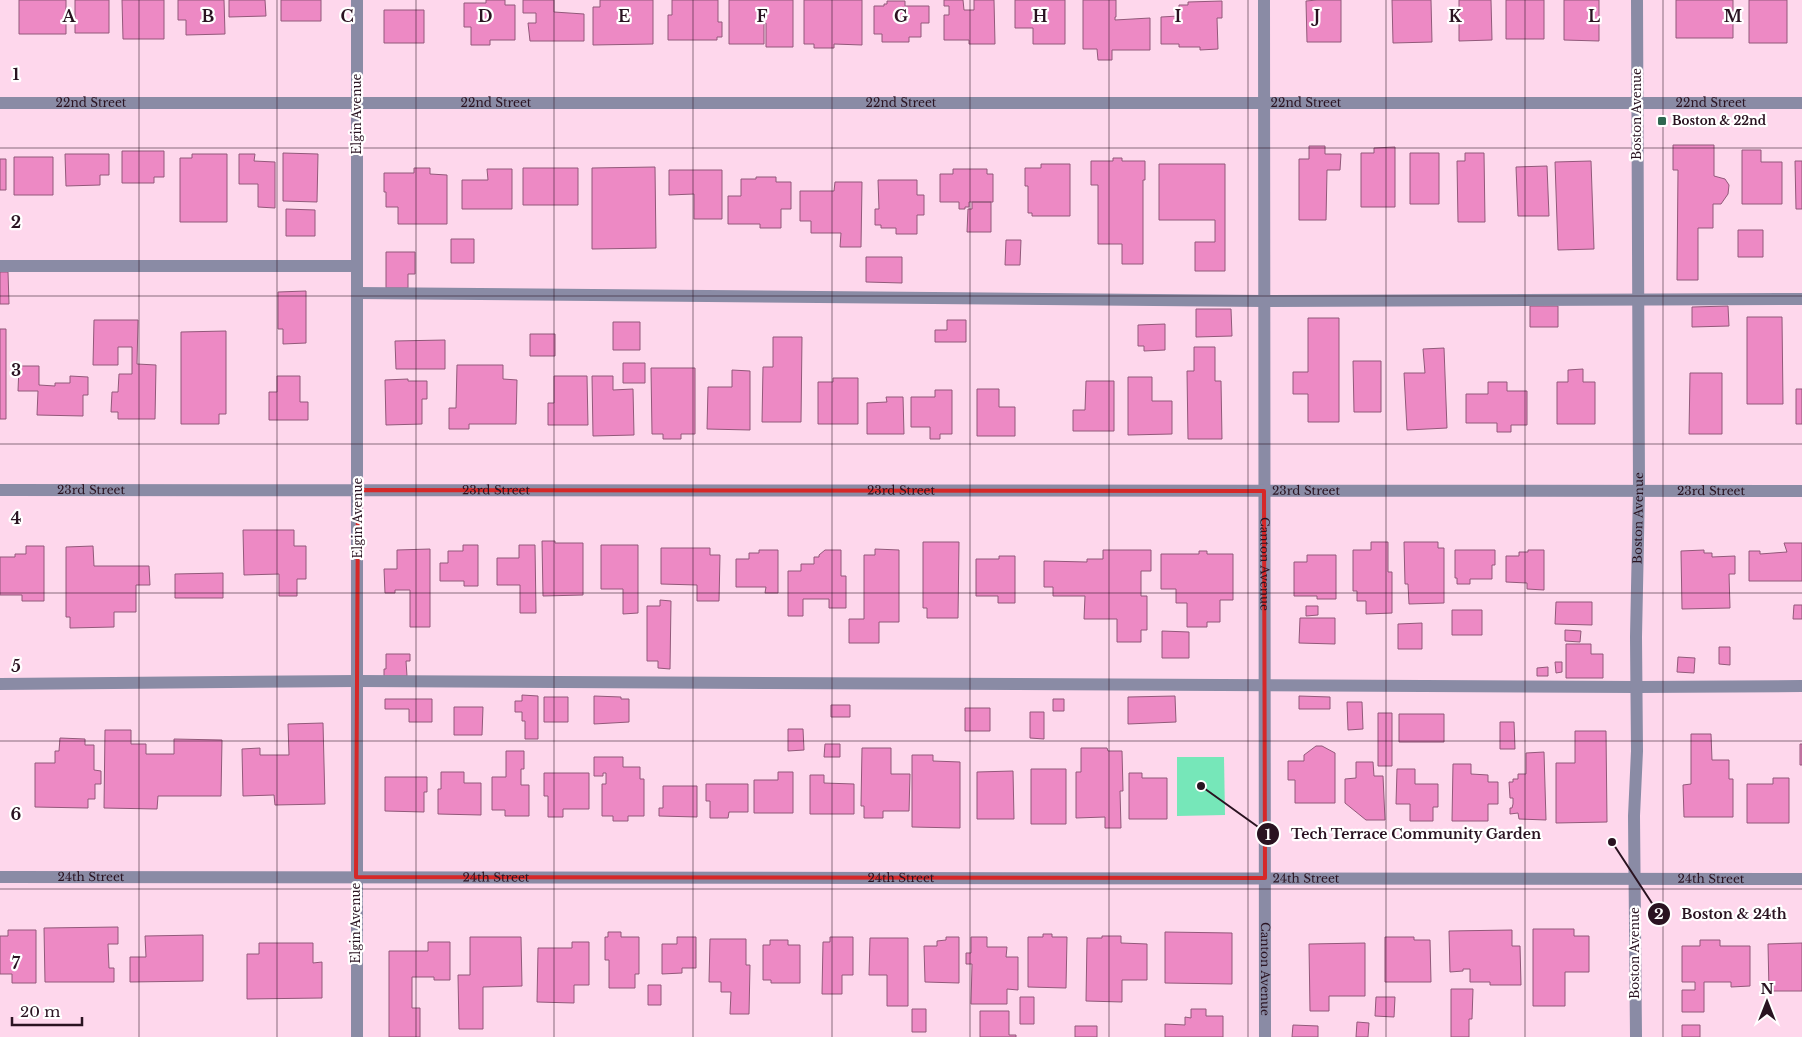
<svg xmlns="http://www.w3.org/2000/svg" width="1802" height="1037" viewBox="0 0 1802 1037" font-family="'Libre Baskerville',serif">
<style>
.green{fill:#76e7b9}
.building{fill:#ed89c4;stroke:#92597a}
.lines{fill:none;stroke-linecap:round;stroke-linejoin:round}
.minor{stroke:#8a8ba5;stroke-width:12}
.marked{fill:none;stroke:#d62828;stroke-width:4;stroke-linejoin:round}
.grid{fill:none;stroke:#2a1321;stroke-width:1;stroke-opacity:0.55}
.poi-dot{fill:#2e6750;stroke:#fff;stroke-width:2}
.labels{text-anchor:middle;stroke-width:4.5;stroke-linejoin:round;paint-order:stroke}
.street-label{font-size:12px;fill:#2a1321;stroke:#fff}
.poi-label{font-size:12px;font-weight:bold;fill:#2a1321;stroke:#fff;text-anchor:start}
.grid-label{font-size:16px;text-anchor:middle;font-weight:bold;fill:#2a1321;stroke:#fff;stroke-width:4.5;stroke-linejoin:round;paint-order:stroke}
.leader{fill:none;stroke:#2a1321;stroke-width:2}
.callout-dot{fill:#2a1321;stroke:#fff;stroke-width:2}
.mark-label{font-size:15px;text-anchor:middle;font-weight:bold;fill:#fff}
.callout-label{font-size:14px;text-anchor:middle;font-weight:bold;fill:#2a1321;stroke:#fff;stroke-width:4.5;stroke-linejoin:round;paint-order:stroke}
</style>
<rect width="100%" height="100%" fill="#fed7ec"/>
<!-- green -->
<path class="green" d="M1177,757h47l1,58 -48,1z"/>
<!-- building -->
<path class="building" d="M19,0h47v34h-47z
M75,0h34v33h-34z
M122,0h42v39h-41z
M178,0h46l1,34 -39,1v-15h-8z
M229,0h36l1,16 -37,1z
M281,0h40v21h-40z
M486,0h19v5h10v35h-25v5h-19v-18h-7v-24h22z
M523,0h31v12l30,2v27h-54l-2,-18h8v-10h-13z
M600,0h53v44l-60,1v-38h7z
M672,0h46v22h4v15h-5v3h-49v-25h4z
M729,0h64v47h-27v-24h-2v21h-35z
M804,0h58v45l-28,-1v4h-20v-4h-10z
M944,0h19l1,10h10v-10h20l1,44h-26v-4h-25v-25h5v-9h-5z
M1015,0h50v44h-32v-16h-18z
M1083,0h33v17h-1v3l35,-2v32h-38v10h-14l-1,-11h-14z
M1317,0h24v42h-34l-1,-41z
M1392,0h39l1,42 -39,1z
M1459,0h32l1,40 -33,1z
M1506,0h38v39h-38z
M1564,0h35v41l-35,-1z
M1676,0h57v38h-57z
M1749,0h38v43h-38z
M887,1h18v5h24v17h-8v14h-12v5h-27v-8h-8v-28h10v-2h3z
M1222,1v17h-5l1,31 -18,1v-3h-21v-3h-18v-27l18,-1v-11h9v-3z
M384,10h40v33h-40z
M1673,145h41v31l11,3 4,6 -1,9 -7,10h-8v24h-15v52h-21l1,-110h-5z
M1309,146h16v8h16l-1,16h-13l-1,50h-27v-61h10z
M1395,147v60h-34v-54h13v-5z
M1742,150h19v12h21v42h-40z
M122,151h42v26h-10v6h-32z
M283,153l35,1 -1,48 -34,-1z
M1410,153h29v51h-29z
M1465,153h19l1,69h-27l-1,-61h8z
M65,154h44v21h-9v10l-34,1z
M192,154h35v68h-47v-64h12z
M239,154h16l-1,7 21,1v46l-17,-1v-23h-19z
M14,157h39v38h-39z
M1113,158h9v3h23v19h-2v84h-21v-20h-24v-59h-7v-24h22z
M0,159h6v31h-6z
M1591,161l3,88 -36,1 -3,-88z
M1795,161h7v48h-6z
M1041,164h29v52h-38v-3h-4v-27h-3v-18h16z
M1159,164h66v107h-30v-29h20v-22h-56z
M1547,166l2,50h-31l-2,-49z
M655,167l1,81 -64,1v-81z
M414,168h16v6l17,1v49h-49v-17h-12v-15h-2v-19h30z
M523,168h55v37h-55z
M487,169h25v40h-50v-29h26z
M953,169h34v5h6v28h-24v5h-4v2h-6v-7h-19v-28h13z
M669,170h53v49h-28v-25l-25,1z
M756,177h20v5h15v27h-10v19h-21v-4h-32v-28h13v-17h15z
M878,180h39v15h7v20h-7v19h-21v-6h-15v-3h-6v-16h4z
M835,182h27l-1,65h-21l1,-14h-30v-12h-11v-30h34z
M972,202h19v30h-24l1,-23h4z
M286,209l29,1v26h-29z
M1738,230h25v27h-25z
M451,239h23v24h-23z
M1006,240h15l-1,25h-15z
M386,252h29v22h-7v14h-22z
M866,257h36v26l-36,-1z
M0,272h8l1,32h-9z
M306,291v52l-23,1v-15h-5v-37z
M1530,306h28v21h-28z
M1728,306l1,20 -37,1v-20z
M1196,309h35l1,27 -36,1z
M1747,317h35l1,87h-36z
M1308,318h31v104h-31v-28h-15v-22h15z
M94,320h44l-1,44 19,1 -1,54h-37v-7h-7l1,-20h6l1,-18h13v-27h-14v18h-25z
M947,320h19v22h-31v-12h12z
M613,322h27v28h-27z
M1165,324v26l-21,1v-5h-6v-21z
M0,329h6v90h-6z
M226,331v83h-7v10h-38v-92z
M530,334h25v22h-25z
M773,337h29l-1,85h-39l1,-55h10z
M445,340v29h-49l-1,-28z
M1194,347h21v34h6l1,58h-34l-1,-68h7z
M1444,348l3,80 -40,2 -3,-57h21l-2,-24z
M1353,361h28v51h-27z
M623,363h22v20h-22z
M457,365h46v14l14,1 -1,44h-47v5h-20v-21h7z
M19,366h20v19l16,1v-3h15v-7l18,1v18h-5v21l-46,-1 1,-24h-20z
M651,368h44v66h-14v5h-18v-5h-11z
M1583,369v13h12v42h-38v-42h11v-12z
M732,370l18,1v59l-43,-1 1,-42h24z
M1690,373h32v61h-33z
M277,376h23v26h8v18h-39v-28h8z
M554,376h33l1,49h-40v-22h6z
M592,376h21v14l20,-1 1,46 -41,1z
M1128,377h24v24h20v33l-44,1z
M833,378h25v46h-40v-42h15z
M408,379v2h19v18h-5v25l-36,1 -1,-45z
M1086,381h28v50h-41v-21h12z
M1488,382h19v9h20v34h-16v7h-14v-9h-31v-29h22z
M977,389h22v18h16v29h-38z
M1796,389h6v35h-6z
M935,390h17v44h-12v5h-10v-12h-19v-30h24z
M886,397h17l1,37h-37v-31l20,-1z
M243,530h51v16h12v33h-9v17h-18v-22l-35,1z
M542,541h13v2h28v52l-40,1z
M923,542h36l-1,76h-31v-10h-4z
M1371,542h17v30h4v41l-26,1v-13h-9v-10h-4v-41h18z
M1404,542h34v6h6v55l-35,1 -1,-20h-3z
M1784,543h18v38h-53v-30h11v3l27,-2z
M463,545h15v41h-14v-5h-24v-18h8v-12h15z
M519,545h16l1,68h-16v-28h-23v-27h22z
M601,545h37v68l-15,1v-25h-22z
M26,546h18v55h-22v-6h-22v-38h15v-3h11z
M93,546l1,20h55l1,19h-14v27h-22v15l-44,1v-11h-4v-70z
M661,548h49v7h10l-1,46h-22v-16l-36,-1z
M430,549v78h-20v-37h-15v3h-10l-1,-24h13v-19z
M875,549l24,1v72h-20v21h-30v-24h15v-64h11z
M759,550h19v43h-13l1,-6h-30v-28h13v-6h10z
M825,550h16v26h5v32h-17v-9h-26v17h-15v-45h13v-7h13v-7h5v-2z
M1103,550h48v21h-10v25h6v34h-6v12h-24v-23h-33l1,-23h-32v-9h-9v-26l43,1v-3h16z
M1455,550h40v15h-3v14h-22v5h-13v-6h-2z
M1528,550h16v40l-17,-1v-6l-21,-1v-26h13v-4h9z
M1704,550v3h8v4l23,-1v18h-6l1,34 -48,1 -1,-58z
M1199,551h8v3h26v46h-13v22h-13v5h-20v-24h-11v-14h-15v-35h38z
M1307,555h29v44h-19v-3h-23v-34h13z
M999,556h16v47h-17v-7h-22v-37h23z
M223,573v25h-48v-24z
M660,600l11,1 -1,68 -12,-1v-7h-11v-55h13z
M1556,602h36v23l-37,-1z
M1794,605h8v14h-9z
M1306,606h12v9l-12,1z
M1452,610h30v25h-30z
M1300,618h35v26l-36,-1z
M1422,623v26h-24v-25z
M1565,630l16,1 -1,11 -15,-1z
M1162,631l27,1v26h-27z
M1566,644h25v10h12v24h-37z
M1719,647h11v18l-11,-1z
M386,654h24v7h-4l1,15h-23v-7h2z
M1678,657l17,1 -1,15 -17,-1z
M1555,662h7v10l-6,1z
M1548,667v9h-11v-8z
M522,695l16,1v43h-13v-18h-3v-9h-7v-11h7z
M594,696l27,1v2h8v23l-35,2z
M1175,696l1,26 -48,2v-27z
M1299,696l31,1v12h-31z
M544,697h24v25h-24z
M385,699h47v23h-23v-13h-24z
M1053,699h11v12h-11z
M1347,702h15l1,27 -15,1z
M831,705h19v12h-19z
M454,707h29l-1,28h-28z
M965,708h25v23h-25z
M1030,712h14v27l-14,-1z
M1378,713h14v53h-14z
M1399,714h45v28h-45z
M1500,722h14l1,27h-15z
M323,723l2,81 -50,1 -1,-10 -31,1 -1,-47 18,-1v7h29l-1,-31z
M788,729h15l1,21 -16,1z
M105,730h26v14h15v10h28v-15l48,1 -1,56h-63l-1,13 -53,-1z
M1575,731h31l1,91 -51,1v-60h19z
M1691,734h20l1,26h17v19h4v38h-49l-1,-32 8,-1z
M60,738l25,1v6h9v25l7,1v13h-6v15h-7v9l-53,-1v-44h20v-12h4z
M825,744h15v13h-16z
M1800,744h2v21h-2z
M1316,746h6l13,7v50h-40v-23h-7v-19h16v-6z
M862,748h29v26h19l-1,37h-26v7h-19v-12h-3z
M1081,748h26l1,3h14l1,40h-3l1,37h-16v-11l-29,1v-46h5z
M506,751h18v18h-3v16h8v31h-24v-6h-13v-33h14z
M1544,752l2,68 -27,-1 -1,-6 -8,1v-6h2l1,-4v-6h-3l-1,-16h4v-3h5v-5h8v-21z
M912,755h21v6l27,1v66l-48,-1z
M594,757h29v10h17v12h4v37h-16v5h-15v-5h-11v-32h4v-11h-3v3h-9z
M1356,762h17l1,14h9l2,44h-19l-21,-17v-24l11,-1z
M1453,764h18v10l17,1v7h10v22h-10v17h-36z
M1031,769h35v55h-35z
M1397,769h18v15h23v23h-5v14h-23v-17h-14z
M1013,771l1,48h-37v-47z
M441,772h23v11h17v32l-43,-1v-25h3z
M778,772h15v41h-39v-33h24z
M544,773h45v36h-26v8h-15v-21h-4z
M1129,773h13v5h25v41h-38z
M810,775h14v8l30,1v30h-44z
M385,777h42v15h-3v20l-39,-1z
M1773,778h16v45h-42v-39h26z
M706,784h42v28h-19l-1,6h-18v-17h-4z
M663,786h34v31l-38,-1v-8h4z
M118,927v17h-10l1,24h5v14h-69l-1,-54z
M1533,929h41v7h15v36h-24v34h-32z
M8,930h28v53h-24v-9h-12v-38h8z
M1512,930v16h8l1,39h-31v-3h-20v-13h-7v2l-13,1 -1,-41z
M608,932h13v5h18v37h-4v14h-26v-28h-4v-23h3z
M1165,932l67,1v51l-67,-1z
M1043,934h9v3h15l-1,51 -38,-1v-50h15z
M203,935v46l-73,1v-25h16l-1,-21z
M1102,936h19v7l26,1v36h-25v22l-36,-1 1,-63h15z
M470,937h51l1,49 -39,1v42h-24l-1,-54h12z
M677,937h19v31h-14v5l-20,1v-30h15z
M830,937h23v38h-11v19h-20l1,-52h7z
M946,937h13v46l-34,-1 -1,-36h13v-5l9,-1z
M971,937h16v10h20l-1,10h12v33l-11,-1v15h-36l1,-40h-6v-11h5z
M1385,937h29v3h16l1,42h-46z
M870,938h38v68h-21v-31h-18z
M710,939h36v26h4l-1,49h-19l1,-22h-10v-10h-12z
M770,940h18v5h12v38h-29v-3h-8v-35h7z
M1700,940h20v6h30v40l-19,1v-5h-27v30h-22v-22h13v-8h-13v-36h18z
M428,942h22v38h-16v-3h-22v31h8v29h-31v-86h39z
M572,942h17v43h-15v18l-37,-1 1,-54h34z
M259,943h54v20l9,-1v36l-75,1v-45h12z
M1365,943v53h-36v15h-19l-1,-67z
M1802,943v48h-33l-1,-47z
M648,985h13v20h-13z
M1451,989h22l-1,30h-3v18h-18z
M1020,997h14v27h-14z
M1376,997h19l-1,20 -19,-1z
M912,1009h14v23h-14z
M1191,1009h15v7h17v21h-58v-13l20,1v-8l6,1z
M980,1011h29v24h7v2h-36z
M1357,1022l12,1 -1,14h-12z
M1293,1025l25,1v11h-26z
M1682,1025h18v12h-18z
M1075,1026h22v11h-22z"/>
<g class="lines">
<!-- minor -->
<g class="minor">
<path id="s1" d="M1264,0l1,1037"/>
<path id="s2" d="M0,103h1802"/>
<path d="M0,266h357"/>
<path d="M357,293l907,8 538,-2"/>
<path id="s3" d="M0,490l1802,1"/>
<path d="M0,684l357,-3 1280,6 165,-1"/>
<path id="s4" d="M0,877l1802,2"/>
<path d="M357,1037v-1037"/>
<path id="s5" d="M1636,1037l-2,-221 3,-65 -1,-114 3,-146 -2,-491"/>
</g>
</g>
<!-- marked area -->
<path class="marked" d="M358,490l906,1 1,387 -909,-1z"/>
<!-- grid -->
<path class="grid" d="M139,0v1037M277,0v1037M416,0v1037M554,0v1037M693,0v1037M832,0v1037M970,0v1037M1109,0v1037M1248,0v1037M1386,0v1037M1525,0v1037M1663,0v1037M0,148h1802M0,296h1802M0,444h1802M0,593h1802M0,741h1802M0,889h1802"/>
<!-- markers -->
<rect class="poi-dot" x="1657" y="116" width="10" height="10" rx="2.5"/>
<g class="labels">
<!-- street labels -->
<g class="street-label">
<text dy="4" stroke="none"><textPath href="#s2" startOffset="91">22nd Street</textPath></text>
<text dy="4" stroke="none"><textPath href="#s2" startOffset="496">22nd Street</textPath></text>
<text dy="4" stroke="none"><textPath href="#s2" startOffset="901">22nd Street</textPath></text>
<text dy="4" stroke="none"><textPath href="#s2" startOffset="1306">22nd Street</textPath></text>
<text dy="4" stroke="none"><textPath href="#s2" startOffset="1711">22nd Street</textPath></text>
<text transform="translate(357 114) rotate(-90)" y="4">Elgin Avenue</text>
<text transform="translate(1637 114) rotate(-90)" y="4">Boston Avenue</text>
<text dy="4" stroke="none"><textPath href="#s3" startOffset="91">23rd Street</textPath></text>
<text dy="4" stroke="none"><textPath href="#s3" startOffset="496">23rd Street</textPath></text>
<text dy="4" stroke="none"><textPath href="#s3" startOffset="901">23rd Street</textPath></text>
<text dy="4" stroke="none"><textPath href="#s3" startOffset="1306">23rd Street</textPath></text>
<text dy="4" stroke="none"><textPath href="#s3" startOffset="1711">23rd Street</textPath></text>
<text transform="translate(358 518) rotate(-90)" y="4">Elgin Avenue</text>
<text dy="4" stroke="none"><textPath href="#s5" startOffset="519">Boston Avenue</textPath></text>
<text dy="4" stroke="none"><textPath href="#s1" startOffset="564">Canton Avenue</textPath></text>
<text dy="4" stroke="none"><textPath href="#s4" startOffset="91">24th Street</textPath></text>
<text dy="4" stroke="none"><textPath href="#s4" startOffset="496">24th Street</textPath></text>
<text dy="4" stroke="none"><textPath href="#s4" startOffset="901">24th Street</textPath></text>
<text dy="4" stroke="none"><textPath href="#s4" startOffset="1306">24th Street</textPath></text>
<text dy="4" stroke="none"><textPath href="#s4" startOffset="1711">24th Street</textPath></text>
<text transform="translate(356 923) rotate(-90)" y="4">Elgin Avenue</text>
<text transform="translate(1635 953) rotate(-90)" y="4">Boston Avenue</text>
<text dy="4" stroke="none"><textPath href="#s1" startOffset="969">Canton Avenue</textPath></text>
</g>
<!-- poi labels -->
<g class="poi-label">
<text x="1672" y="125">Boston &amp; 22nd</text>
</g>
</g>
<g class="grid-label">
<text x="69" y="22">A</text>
<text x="208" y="22">B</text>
<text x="347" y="22">C</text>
<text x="485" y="22">D</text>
<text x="624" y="22">E</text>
<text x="762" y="22">F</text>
<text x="901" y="22">G</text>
<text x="1040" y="22">H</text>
<text x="1178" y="22">I</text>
<text x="1317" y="22">J</text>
<text x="1455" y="22">K</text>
<text x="1594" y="22">L</text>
<text x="1733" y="22">M</text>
<text x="16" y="80">1</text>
<text x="16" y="228">2</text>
<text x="16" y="376">3</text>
<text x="16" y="524">4</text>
<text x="16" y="672">5</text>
<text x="16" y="820">6</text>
<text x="16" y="969">7</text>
</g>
<!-- callouts -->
<path class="leader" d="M1201 786L1268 834M1612 842L1659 914"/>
<g class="callout-dot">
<circle cx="1201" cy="786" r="5"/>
<circle cx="1612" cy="842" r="5"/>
<circle cx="1268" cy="834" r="12"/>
<circle cx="1659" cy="914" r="12"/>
</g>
<g class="mark-label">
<text x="1268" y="840">1</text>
<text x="1659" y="919">2</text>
</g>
<g class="callout-label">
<text x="1416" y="839">Tech Terrace Community Garden</text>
<text x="1734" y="919">Boston &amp; 24th</text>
</g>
<!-- north arrow -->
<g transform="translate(1767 1002)" stroke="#ffffff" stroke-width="4" paint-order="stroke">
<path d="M0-4L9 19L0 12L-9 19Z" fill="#2a1321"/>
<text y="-8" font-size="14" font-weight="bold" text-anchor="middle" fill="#2a1321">N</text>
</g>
<!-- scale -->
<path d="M12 1017v8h70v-8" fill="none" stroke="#2a1321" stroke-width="2.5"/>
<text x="20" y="1017" font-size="15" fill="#2a1321" stroke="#ffffff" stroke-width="4" paint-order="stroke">20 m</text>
</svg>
